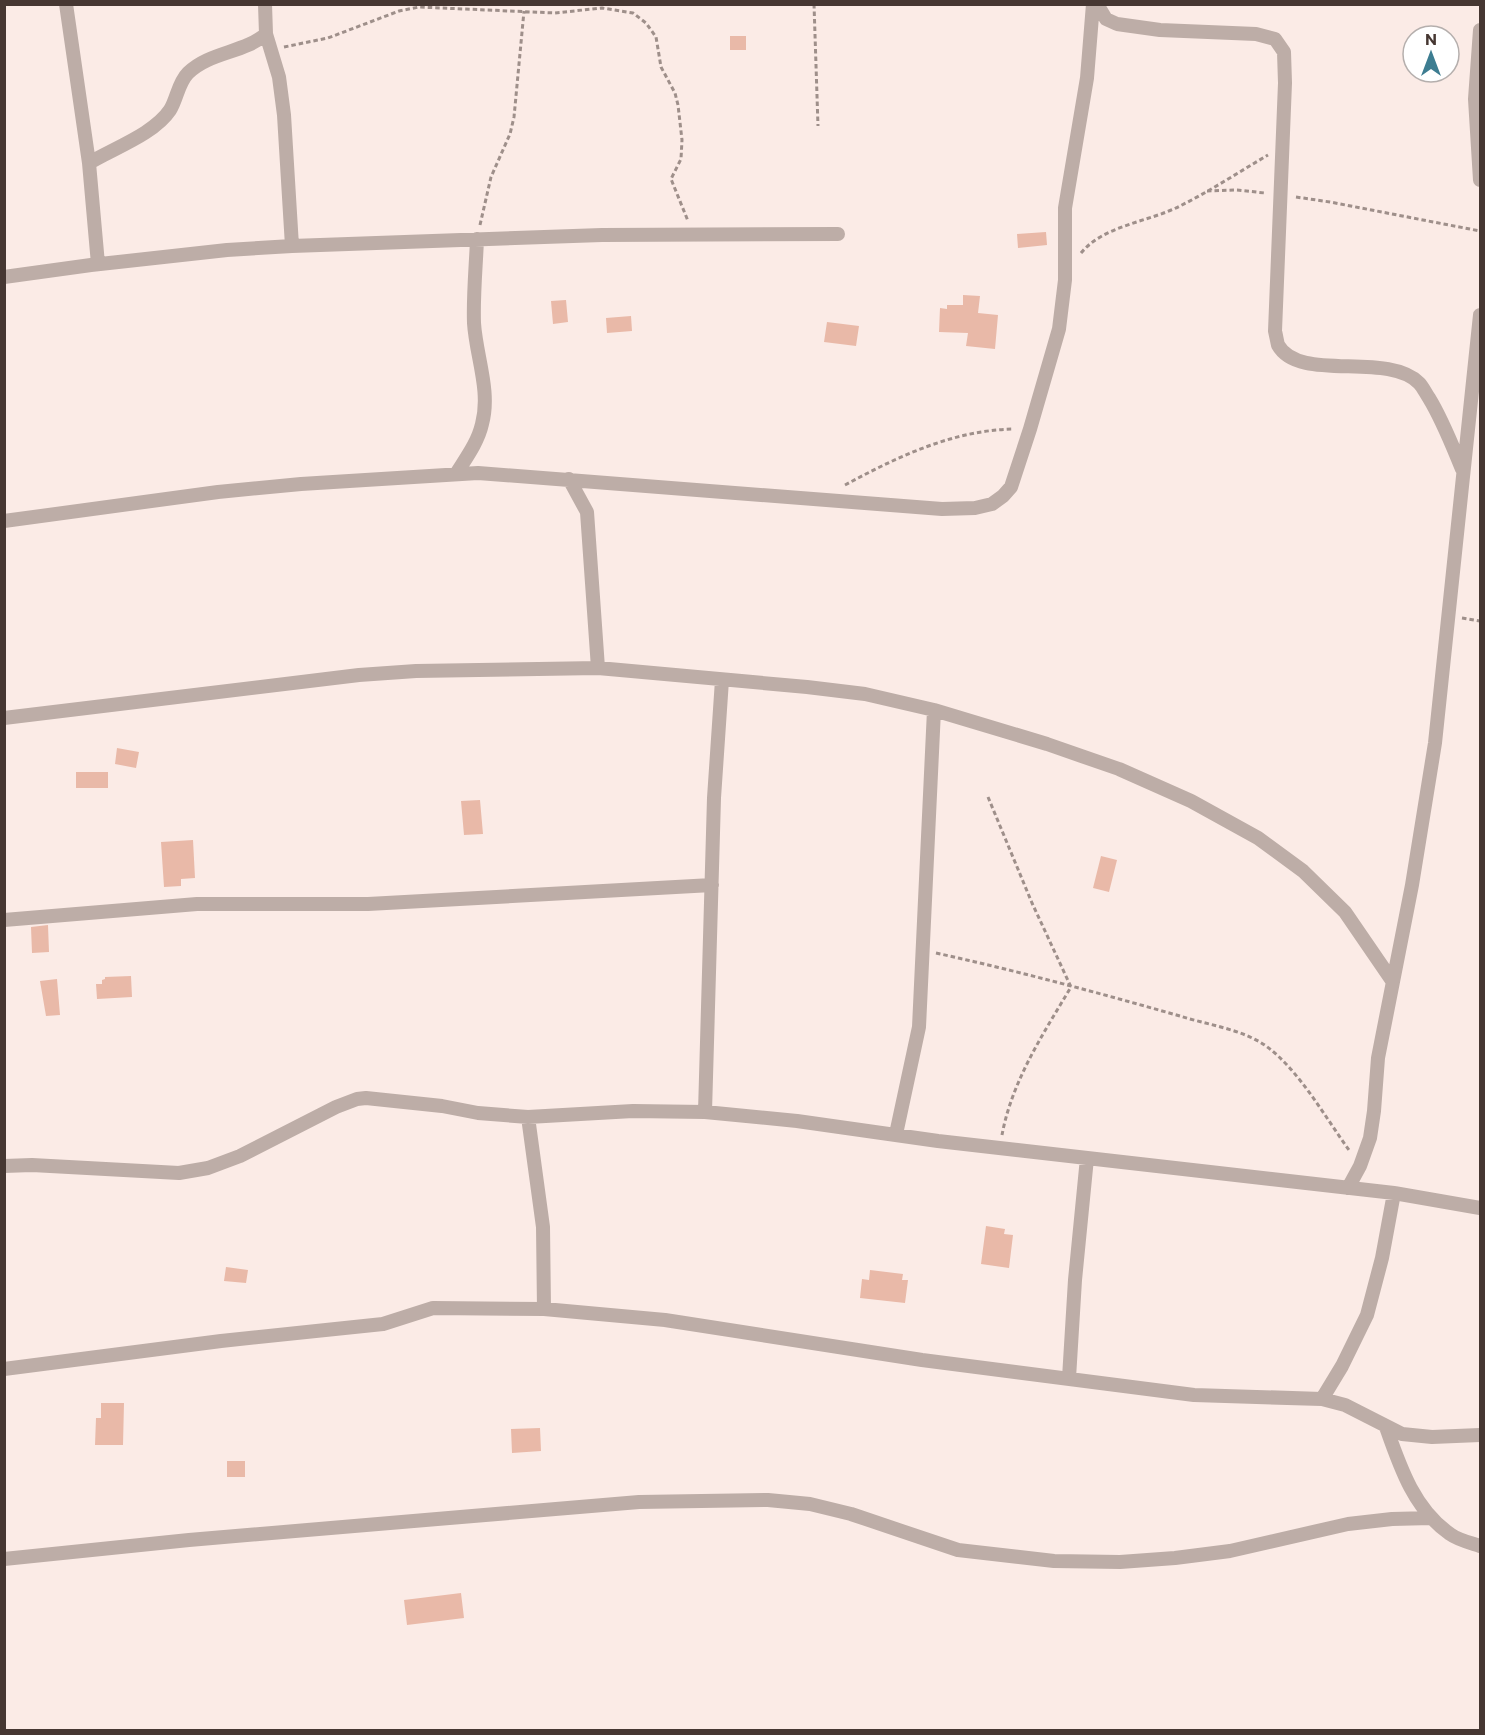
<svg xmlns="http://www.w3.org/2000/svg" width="1485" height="1735" viewBox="0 0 1485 1735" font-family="Commissioner,sans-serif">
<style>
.building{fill:#e9b9a8}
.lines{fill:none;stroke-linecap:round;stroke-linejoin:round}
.path{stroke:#9e8f8a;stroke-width:3;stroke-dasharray:4.5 3;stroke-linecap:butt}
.minor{stroke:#bdada7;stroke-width:14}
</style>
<rect width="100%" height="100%" fill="#fbebe6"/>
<!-- building -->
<path class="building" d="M730,36h16v14h-16z
M1046,232l1,13 -29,3 -1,-14z
M963,295l17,1 -2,17 20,2 -3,34 -29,-3 2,-13 -29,-1 1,-24 7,1v-4h16z
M566,300l2,22 -15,2 -2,-23z
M631,316l1,15 -25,2 -1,-15z
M827,322l32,4 -3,20 -32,-4z
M117,748l22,4 -3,16 -21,-4z
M76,772h32v16h-32z
M480,800l3,34 -19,1 -3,-34z
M193,840l2,38 -14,1v7l-17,1 -3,-45z
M1101,856l16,4 -8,32 -16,-4z
M48,925l1,27 -17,1 -1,-26z
M131,976l1,21 -35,2 -1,-15h6v-4l3,-1v-2z
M57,979l3,36 -14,1 -6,-35z
M986,1226l19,3 -1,5 9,1 -4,33 -28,-4z
M226,1267l22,3 -2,13 -22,-2z
M870,1270l33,4 -1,6h6l-3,23 -45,-5 2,-19 7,1z
M101,1403h23l-1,42h-28l1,-27h5z
M540,1428l1,23 -29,2 -1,-24z
M227,1461h18v16h-18z
M461,1593l3,25 -57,7 -3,-25z"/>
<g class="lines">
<!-- path -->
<path class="path" d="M814,4l4,122
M284,47l44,-9 71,-27 20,-4 136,6 47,-5 31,5 13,10 10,14 5,30 14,26 3,12 4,35 -1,19 -10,20 17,42
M1207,191l30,-1 28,3
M1296,197l34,5 150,29
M480,225l11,-48 19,-43 4,-17 10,-106
M1081,253c23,-28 68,-31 99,-47 30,-15 59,-34 88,-51
M845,485c52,-28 108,-55 169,-56
M1462,618l18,3
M988,797l44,106 39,84c-28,47 -59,94 -69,148
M936,953c82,18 163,40 244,63 28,9 62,13 86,30 33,24 59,71 83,104"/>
<!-- minor -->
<path class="minor" d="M66,4l23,159 9,101
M265,4l1,30 13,43 5,38 8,131
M1097,4l9,15 11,5 43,6 96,4 19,5 9,13 1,31 -10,248c1,4 2,10 3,14 21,38 109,6 141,38 4,4 7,11 10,15 14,23 23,47 33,71
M1480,30l-5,69 5,81
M89,163c25,-15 65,-29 81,-53 7,-11 8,-27 18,-37 21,-21 56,-20 78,-39
M4,277l87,-12 136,-15 65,-4 310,-11 236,-1
M456,474c10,-16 22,-32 26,-50 9,-33 -6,-68 -8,-101 -1,-28 2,-57 3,-84
M569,479l18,33 11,156
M4,521l214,-29 83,-8 177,-11 464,36 33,-1 17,-4 11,-8 8,-9 19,-58 29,-100 6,-49v-72l22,-130 6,-74
M4,718l355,-43 57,-4 182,-3 209,19 58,7 69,16 113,34 72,25 72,32 67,37 45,33 42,41 48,70
M4,920l193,-16h171l344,-19
M705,1112l9,-314 8,-118
M528,1117l15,110 1,82
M896,1134l23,-107 15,-317
M4,1166l28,-1 147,8 29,-5 32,-12 96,-49 21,-8 9,-1 76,8 36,7 50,4 105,-6 72,1 92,9 141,20 456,52 86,15
M1348,1188l12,-22 10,-28 4,-27 4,-53 34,-173 23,-142 45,-428
M4,1369l217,-28 162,-17 50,-16 111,1 121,11 257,40 272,35 128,4 23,6 57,29 30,3 48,-2
M1069,1378l6,-98 12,-122
M1322,1399l20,-33 25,-51 15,-57 12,-65
M1386,1427c14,40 28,82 64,107 8,6 21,9 30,12
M4,1559l185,-19 450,-38 129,-2 42,4 41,10 107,36 96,11 66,1 55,-4 55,-7 118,-27 44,-5 39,-1"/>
</g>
<!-- border -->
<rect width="1485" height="1735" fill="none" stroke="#463732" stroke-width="12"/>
<!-- north arrow -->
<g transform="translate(1431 54)"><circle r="28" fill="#ffffff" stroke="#b5afad" stroke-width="1.5"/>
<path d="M0-4.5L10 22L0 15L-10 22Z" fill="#3d7d91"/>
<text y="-9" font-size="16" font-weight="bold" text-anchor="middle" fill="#463732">N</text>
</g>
</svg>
